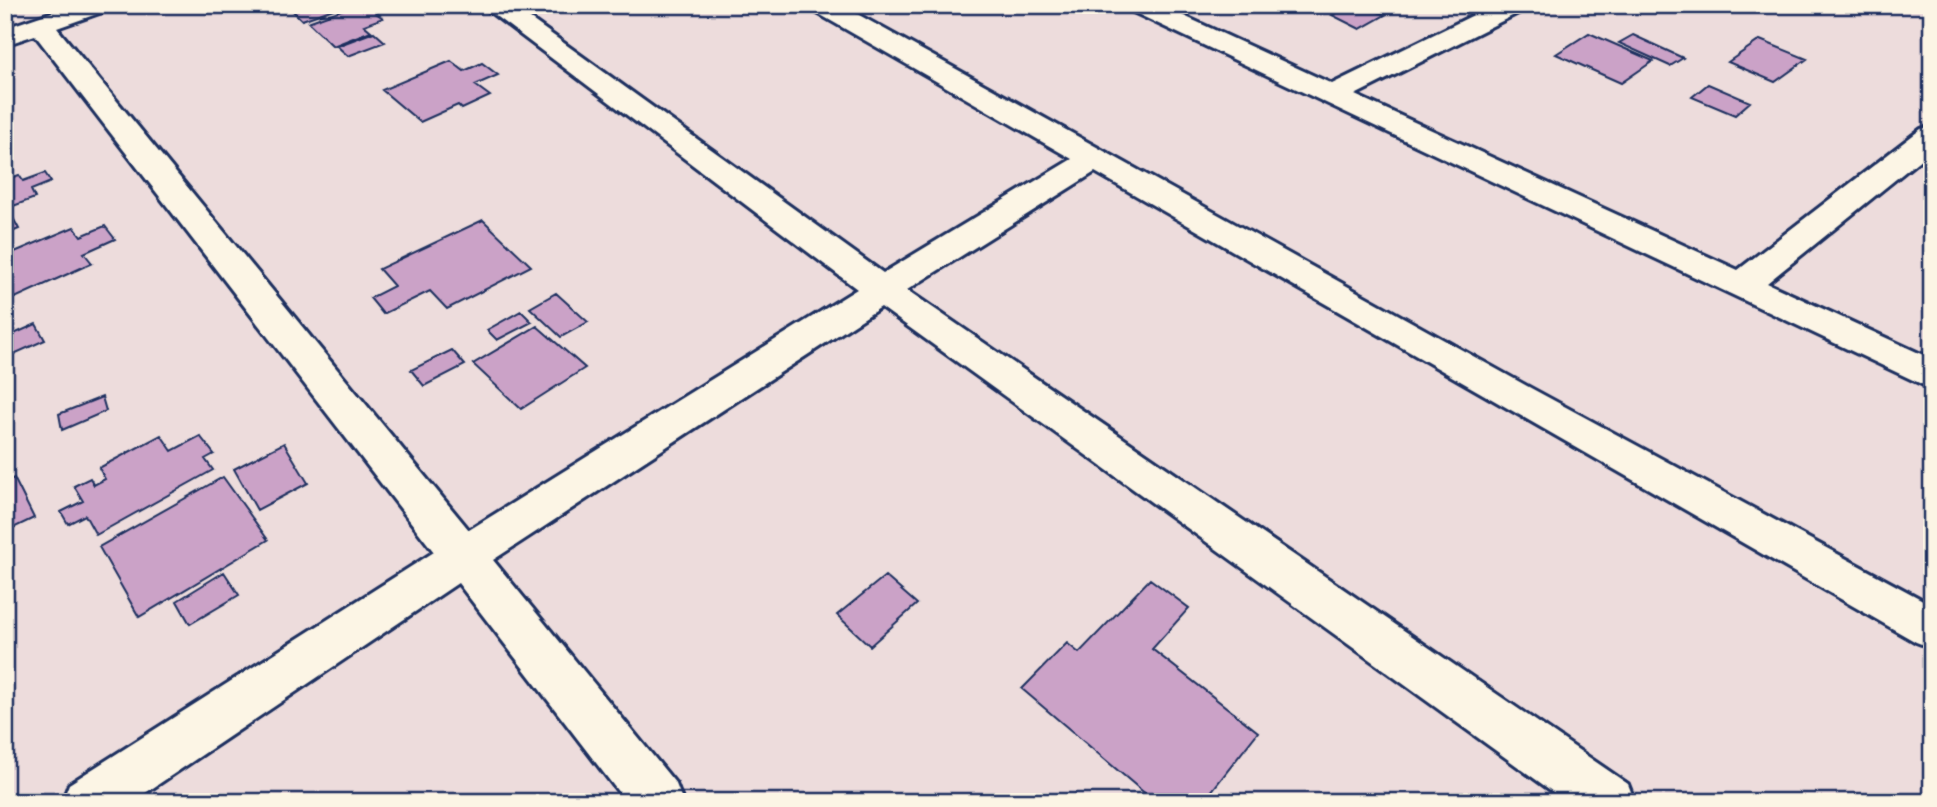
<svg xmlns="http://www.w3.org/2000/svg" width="1937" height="807" viewBox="0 0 1937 807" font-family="Sriracha,sans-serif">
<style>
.building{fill:#cba2c7;stroke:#1b2f5e;stroke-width:2}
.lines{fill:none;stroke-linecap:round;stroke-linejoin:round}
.minor-casing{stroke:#1b2f5e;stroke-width:6}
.minor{fill:#fcf5e5;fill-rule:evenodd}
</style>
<rect width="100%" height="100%" fill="#eddcdc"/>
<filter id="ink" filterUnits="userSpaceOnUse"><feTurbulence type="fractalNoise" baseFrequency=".0143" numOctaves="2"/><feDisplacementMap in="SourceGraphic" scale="14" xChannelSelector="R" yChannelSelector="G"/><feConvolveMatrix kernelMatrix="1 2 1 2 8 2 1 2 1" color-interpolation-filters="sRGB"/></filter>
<g filter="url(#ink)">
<!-- building -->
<path class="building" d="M287,5h58l-43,15z
M355,5h27l4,4 -10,4 7,5 -19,7 7,6 -38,15 -25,-24z
M1352,5h11l22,10 -25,14 -28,-14z
M374,32l11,10 -37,14 -11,-10z
M1589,33l64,28 -32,22 -65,-29z
M1633,35l50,23 -13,8 -51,-23z
M1760,40l47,19 -32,23 -47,-20z
M451,61l13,10 18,-8 16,12 -23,10 15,11 -28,13 -4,-4 -38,17 -38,-32z
M1708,84l42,18 -15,13 -43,-18z
M45,173l6,9 -20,8 4,8 -30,11v-29l14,-5 4,6z
M12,216l7,13 -14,6v-17z
M483,220l48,46 -84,43 -17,-18 -47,23 -13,-16 24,-12 -15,-17z
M105,226l10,13 -31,14 8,10 -77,35 -10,-16v-26l69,-29 7,9z
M556,293l32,29 -27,15 -31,-29z
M521,311l11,11 -35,18 -10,-10z
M36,324l9,16 -40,18v-20z
M537,326l48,42 -64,41 -48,-45z
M452,350l13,15 -41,21 -13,-16z
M102,397l4,14 -44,19 -3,-16z
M161,435l11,16 28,-15 14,18 -9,5 8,11 -117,65 -11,-20 -17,9 -7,-12 22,-11 -9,-15 16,-8 4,7 11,-6 -6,-11z
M284,443l24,40 -51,27 -23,-41z
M223,477l45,63 -129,77 -40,-70z
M14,478l20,40 -29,14v-50z
M224,572l15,23 -49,29 -13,-23z
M885,576l32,28 -47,42 -33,-31z
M1150,579l39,29 -37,41 106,83 -55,70h-48l-133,-113 45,-46 12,10z"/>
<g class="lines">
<defs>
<path id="minor" d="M73,5h39l-4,5 -51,18 412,502 388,-241 -376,-284h30l372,268 189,-114 -260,-149 -4,-5h33l686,381 405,219v43l-16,-6 -821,-470 -188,118 721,494 7,18h-68l-686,-495 -388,253 183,224 7,18h-57l-168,-219 -326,219h-70l7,-18 365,-232 -399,-517 -30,10v-17z
M1125,5h35l172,79 162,-79h34l-4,5 -169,85 383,175 183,-141 11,-3v24l-165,133 165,76v30l-803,-379z"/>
</defs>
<!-- minor casing -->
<use href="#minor" class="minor-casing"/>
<!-- minor -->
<use href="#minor" class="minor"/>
</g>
</g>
<!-- margin -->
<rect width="1937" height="807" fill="none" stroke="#fcf5e5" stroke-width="28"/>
<rect x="14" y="14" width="1909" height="779" fill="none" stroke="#1b2f5e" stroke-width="2.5" filter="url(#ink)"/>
</svg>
